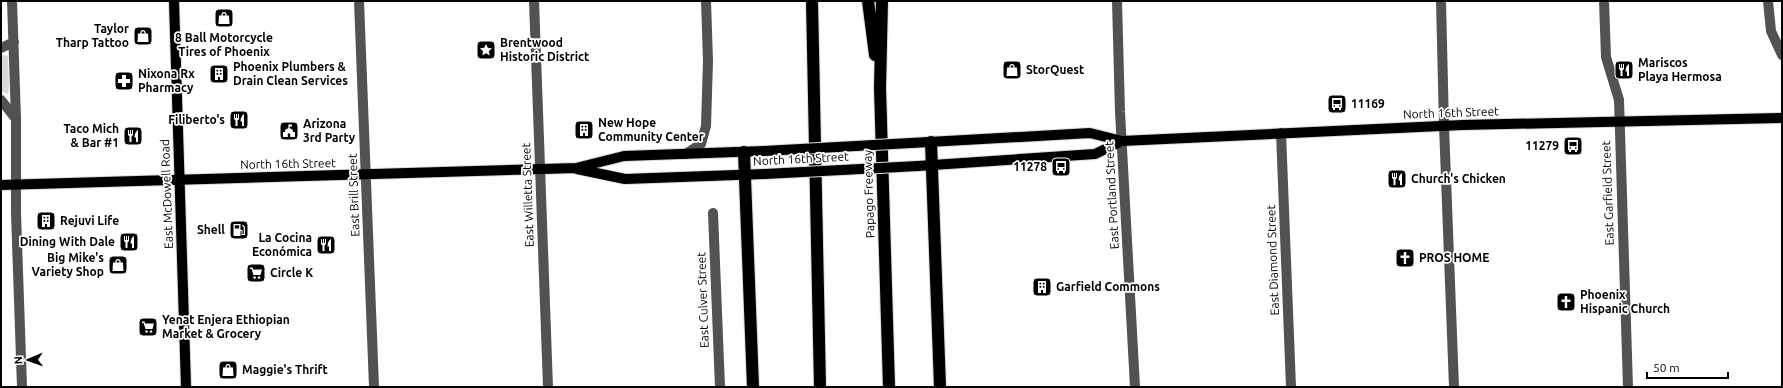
<svg xmlns="http://www.w3.org/2000/svg" width="1783" height="388" viewBox="0 0 1783 388" font-family="Ubuntu,sans-serif">
<style>
.green{fill:#d9d9d9}
.lines{fill:none;stroke-linecap:round;stroke-linejoin:round}
.major-casing{stroke:#dbdbdb;stroke-width:12}
.highway-casing{stroke:#dbdbdb;stroke-width:14}
.minor{stroke:#525252;stroke-width:10}
.major{stroke:#000;stroke-width:10}
.highway{stroke:#000;stroke-width:12}
.major-bridge-casing{stroke:#dbdbdb;stroke-width:12;stroke-linecap:butt}
.major-bridge{stroke:#000;stroke-width:10}
.labels{text-anchor:middle;stroke-width:3.5;stroke-linejoin:round;paint-order:stroke}
.poi-label{font-size:12px;font-weight:bold;fill:#000;stroke:#fff;text-anchor:start}
.street-label{font-size:12px;fill:#000;stroke:#fff}
</style>
<rect width="100%" height="100%" fill="#fff"/>
<!-- green -->
<path class="green" d="M1,54l7,2 1,31 -1,7 -7,-3z"/>
<g class="lines">
<defs>
<path id="major" d="M174,1l12,386
M911,143l179,-10 32,8 340,-16 320,-7
M918,166l177,-12 27,-13
M577,169l48,10 140,-5
M1,185l575,-17 48,-12 140,-5"/>
<path id="highway" d="M812,1l8,386
M868,1l7,54
M882,1l-2,87 9,299
M931,142l9,245
M744,152l9,235"/>
</defs>
<!-- major casing -->
<use href="#major" class="major-casing"/>
<!-- highway casing -->
<use href="#highway" class="highway-casing"/>
<!-- minor -->
<path class="minor" d="M12,1l4,118v94l6,174
M359,1l15,386
M534,1l14,386
M1117,1l3,111 15,275
M1441,1l3,125 10,261
M1604,1l2,56 13,43 9,287
M1768,1l3,30 11,24
M1,48l13,-6
M1,100l15,19
M1281,133l10,254
M686,154l15,-10 5,-18 2,-65 -2,-60
M713,213l7,174"/>
<!-- major -->
<use href="#major" class="major"/>
<!-- highway -->
<use href="#highway" class="highway"/>
<defs>
<path id="major-bridge" d="M764,151l147,-8
M765,174l153,-8"/>
</defs>
<!-- major-bridge casing -->
<use href="#major-bridge" class="major-bridge-casing"/>
<!-- major-bridge -->
<use href="#major-bridge" class="major-bridge"/>
</g>
<!-- icons -->
<defs>
<symbol id="shop-square" viewBox="-11 -11 22 22"><rect x="-9" y="-9" width="18" height="18" rx="4" fill="#000" stroke="#fff"/><path d="M-5-2.5h2.3a2.7 3.5 0 0 1 5.4 0H5L5.5 6h-11ZM-1.5-2.5h3a1.5 2.3 0 0 0-3 0Z" fill="#fff"/></symbol>
<symbol id="sight-square" viewBox="-11 -11 22 22"><rect x="-9" y="-9" width="18" height="18" rx="4" fill="#000" stroke="#fff"/><path d="M0-6L1.8-2.2L6-1.7L2.9 1.2L3.7 5.4L0 3.3L-3.7 5.4L-2.9 1.2L-6-1.7L-1.8-2.2Z" fill="#fff"/></symbol>
<symbol id="restaurant-square" viewBox="-11 -11 22 22"><rect x="-9" y="-9" width="18" height="18" rx="4" fill="#000" stroke="#fff"/><path d="M-5-6h1v4h1v-4h1v4h1v-4h1v5L-1.5 .5V6h-2V.5L-5-1ZM5-6V6H3V1.5H1.5Q1.5-4 5-6Z" fill="#fff"/></symbol>
<symbol id="building-square" viewBox="-11 -11 22 22"><rect x="-9" y="-9" width="18" height="18" rx="4" fill="#000" stroke="#fff"/><path d="M-4-6H4V6H1V3H-1V6H-4ZM-2.5-4.3h1.7v1.8h-1.7ZM.8-4.3h1.7v1.8H.8ZM-2.5-1h1.7V.8h-1.7ZM.8-1h1.7V.8H.8Z" fill="#fff"/></symbol>
<symbol id="pharmacy-square" viewBox="-11 -11 22 22"><rect x="-9" y="-9" width="18" height="18" rx="4" fill="#000" stroke="#fff"/><path d="M-2-6h4v4h4v4h-4v4h-4v-4h-4v-4h4Z" fill="#fff"/></symbol>
<symbol id="bus-square" viewBox="-11 -11 22 22"><rect x="-9" y="-9" width="18" height="18" rx="4" fill="#000" stroke="#fff"/><path d="M-5-6H5V4H4V6H2V4H-2V6H-4V4H-5ZM-3.5-4V0h7V-4ZM-3.5 1.2v1.5H-2V1.2ZM2 1.2v1.5H3.5V1.2Z" fill="#fff"/></symbol>
<symbol id="civic-square" viewBox="-11 -11 22 22"><rect x="-9" y="-9" width="18" height="18" rx="4" fill="#000" stroke="#fff"/><path d="M-.6-6.5H3V-4.5H.6V-3L4-1V1h2V6H-6V1h2V-1L-.6-3ZM-1.2 2.5V6h2.4V2.5Z" fill="#fff"/></symbol>
<symbol id="fuel-square" viewBox="-11 -11 22 22"><rect x="-9" y="-9" width="18" height="18" rx="4" fill="#000" stroke="#fff"/><path d="M-5.5-6h7V0h2V4h1.3V-2.5L3-4.5l.8-.8L6-3V5H2.5V1h-1V6h-7ZM-4.2-4.7v3.2H.2V-4.7Z" fill="#fff"/></symbol>
<symbol id="church-square" viewBox="-11 -11 22 22"><rect x="-9" y="-9" width="18" height="18" rx="4" fill="#000" stroke="#fff"/><path d="M-1.2-6h2.4v3.5h3.3v2.4h-3.3V6h-2.4V-.1h-3.3v-2.4h3.3Z" fill="#fff"/></symbol>
<symbol id="supermarket-square" viewBox="-11 -11 22 22"><rect x="-9" y="-9" width="18" height="18" rx="4" fill="#000" stroke="#fff"/><path d="M-6-5.5h2.5l.6 2H6L4.5 2H-2.5L-4.4-4H-6ZM-1.5 3.2a1.3 1.3 0 1 0 .1 0ZM3 3.2a1.3 1.3 0 1 0 .1 0Z" fill="#fff"/></symbol>
</defs>
<g fill-rule="evenodd">
<use href="#shop-square" x="213" y="7" width="22" height="22"/>
<use href="#shop-square" x="132" y="25" width="22" height="22"/>
<use href="#sight-square" x="475" y="39" width="22" height="22"/>
<use href="#shop-square" x="1001" y="59" width="22" height="22"/>
<use href="#restaurant-square" x="1613" y="59" width="22" height="22"/>
<use href="#building-square" x="208" y="63" width="22" height="22"/>
<use href="#pharmacy-square" x="113" y="70" width="22" height="22"/>
<use href="#bus-square" x="1326" y="93" width="22" height="22"/>
<use href="#restaurant-square" x="228" y="109" width="22" height="22"/>
<use href="#building-square" x="573" y="119" width="22" height="22"/>
<use href="#civic-square" x="278" y="120" width="22" height="22"/>
<use href="#restaurant-square" x="122" y="125" width="22" height="22"/>
<use href="#bus-square" x="1562" y="135" width="22" height="22"/>
<use href="#bus-square" x="1050" y="156" width="22" height="22"/>
<use href="#restaurant-square" x="1386" y="168" width="22" height="22"/>
<use href="#building-square" x="35" y="210" width="22" height="22"/>
<use href="#fuel-square" x="228" y="219" width="22" height="22"/>
<use href="#restaurant-square" x="118" y="231" width="22" height="22"/>
<use href="#restaurant-square" x="315" y="234" width="22" height="22"/>
<use href="#church-square" x="1394" y="247" width="22" height="22"/>
<use href="#shop-square" x="107" y="254" width="22" height="22"/>
<use href="#supermarket-square" x="245" y="262" width="22" height="22"/>
<use href="#building-square" x="1031" y="276" width="22" height="22"/>
<use href="#church-square" x="1555" y="291" width="22" height="22"/>
<use href="#supermarket-square" x="137" y="316" width="22" height="22"/>
<use href="#shop-square" x="217" y="359" width="22" height="22"/>
</g>
<g class="labels">
<!-- poi labels -->
<g class="poi-label">
<text x="129" y="33" text-anchor="end">Taylor<tspan x="129" dy="14">Tharp Tattoo</tspan></text>
<text x="224" y="42" text-anchor="middle">8 Ball Motorcycle<tspan x="224" dy="14">Tires of Phoenix</tspan></text>
<text x="500" y="47">Brentwood<tspan x="500" dy="14">Historic District</tspan></text>
<text x="1638" y="67">Mariscos<tspan x="1638" dy="14">Playa Hermosa</tspan></text>
<text x="233" y="71">Phoenix Plumbers &amp;<tspan x="233" dy="14">Drain Clean Services</tspan></text>
<text x="1026" y="74">StorQuest</text>
<text x="138" y="78">Nixona Rx<tspan x="138" dy="14">Pharmacy</tspan></text>
<text x="1351" y="108">11169</text>
<text x="225" y="124" text-anchor="end">Filiberto's</text>
<text x="598" y="127">New Hope<tspan x="598" dy="14">Community Center</tspan></text>
<text x="303" y="128">Arizona<tspan x="303" dy="14">3rd Party</tspan></text>
<text x="119" y="133" text-anchor="end">Taco Mich<tspan x="119" dy="14">&amp; Bar #1</tspan></text>
<text x="1559" y="150" text-anchor="end">11279</text>
<text x="1047" y="171" text-anchor="end">11278</text>
<text x="1411" y="183">Church's Chicken</text>
<text x="60" y="225">Rejuvi Life</text>
<text x="225" y="234" text-anchor="end">Shell</text>
<text x="312" y="242" text-anchor="end">La Cocina<tspan x="312" dy="14">Económica</tspan></text>
<text x="115" y="246" text-anchor="end">Dining With Dale</text>
<text x="104" y="262" text-anchor="end">Big Mike's<tspan x="104" dy="14">Variety Shop</tspan></text>
<text x="1419" y="262">PROS HOME</text>
<text x="270" y="277">Circle K</text>
<text x="1056" y="291">Garfield Commons</text>
<text x="1580" y="299">Phoenix<tspan x="1580" dy="14">Hispanic Church</tspan></text>
<text x="162" y="324">Yenat Enjera Ethiopian<tspan x="162" dy="14">Market &amp; Grocery</tspan></text>
<text x="242" y="374">Maggie's Thrift</text>
</g>
<!-- street labels -->
<g class="street-label">
<text transform="translate(1451 113) rotate(-2)" y="4">North 16th Street</text>
<text transform="translate(801 159) rotate(-3)" y="4">North 16th Street</text>
<text transform="translate(288 164) rotate(-1)" y="4">North 16th Street</text>
<text transform="translate(1608 193) rotate(-92)" y="4">East Garfield Street</text>
<text transform="translate(167 194) rotate(-92)" y="4">East McDowell Road</text>
<text transform="translate(869 194) rotate(-92)" y="4">Papago Freeway</text>
<text transform="translate(354 195) rotate(-92)" y="4">East Brill Street</text>
<text transform="translate(528 195) rotate(-92)" y="4">East Willetta Street</text>
<text transform="translate(1112 195) rotate(-93)" y="4">East Portland Street</text>
<text transform="translate(1273 260) rotate(-92)" y="4">East Diamond Street</text>
<text transform="translate(703 300) rotate(-92)" y="4">East Culver Street</text>
</g>
</g>
<!-- border -->
<rect width="1783" height="388" fill="none" stroke="#000000" stroke-width="4"/>
<!-- north arrow -->
<g transform="translate(28 360) rotate(268)" stroke="#ffffff" stroke-width="3" paint-order="stroke">
<path d="M0-3L7 15L0 10L-7 15Z" fill="#000000"/>
<text y="-6" font-size="11" font-weight="bold" text-anchor="middle" fill="#000000">N</text>
</g>
<!-- scale -->
<path d="M1647 372v6h81v-6" fill="none" stroke="#000000" stroke-width="2"/>
<text x="1653" y="372" font-size="12" fill="#000000" stroke="#ffffff" stroke-width="3" paint-order="stroke">50 m</text>
</svg>
